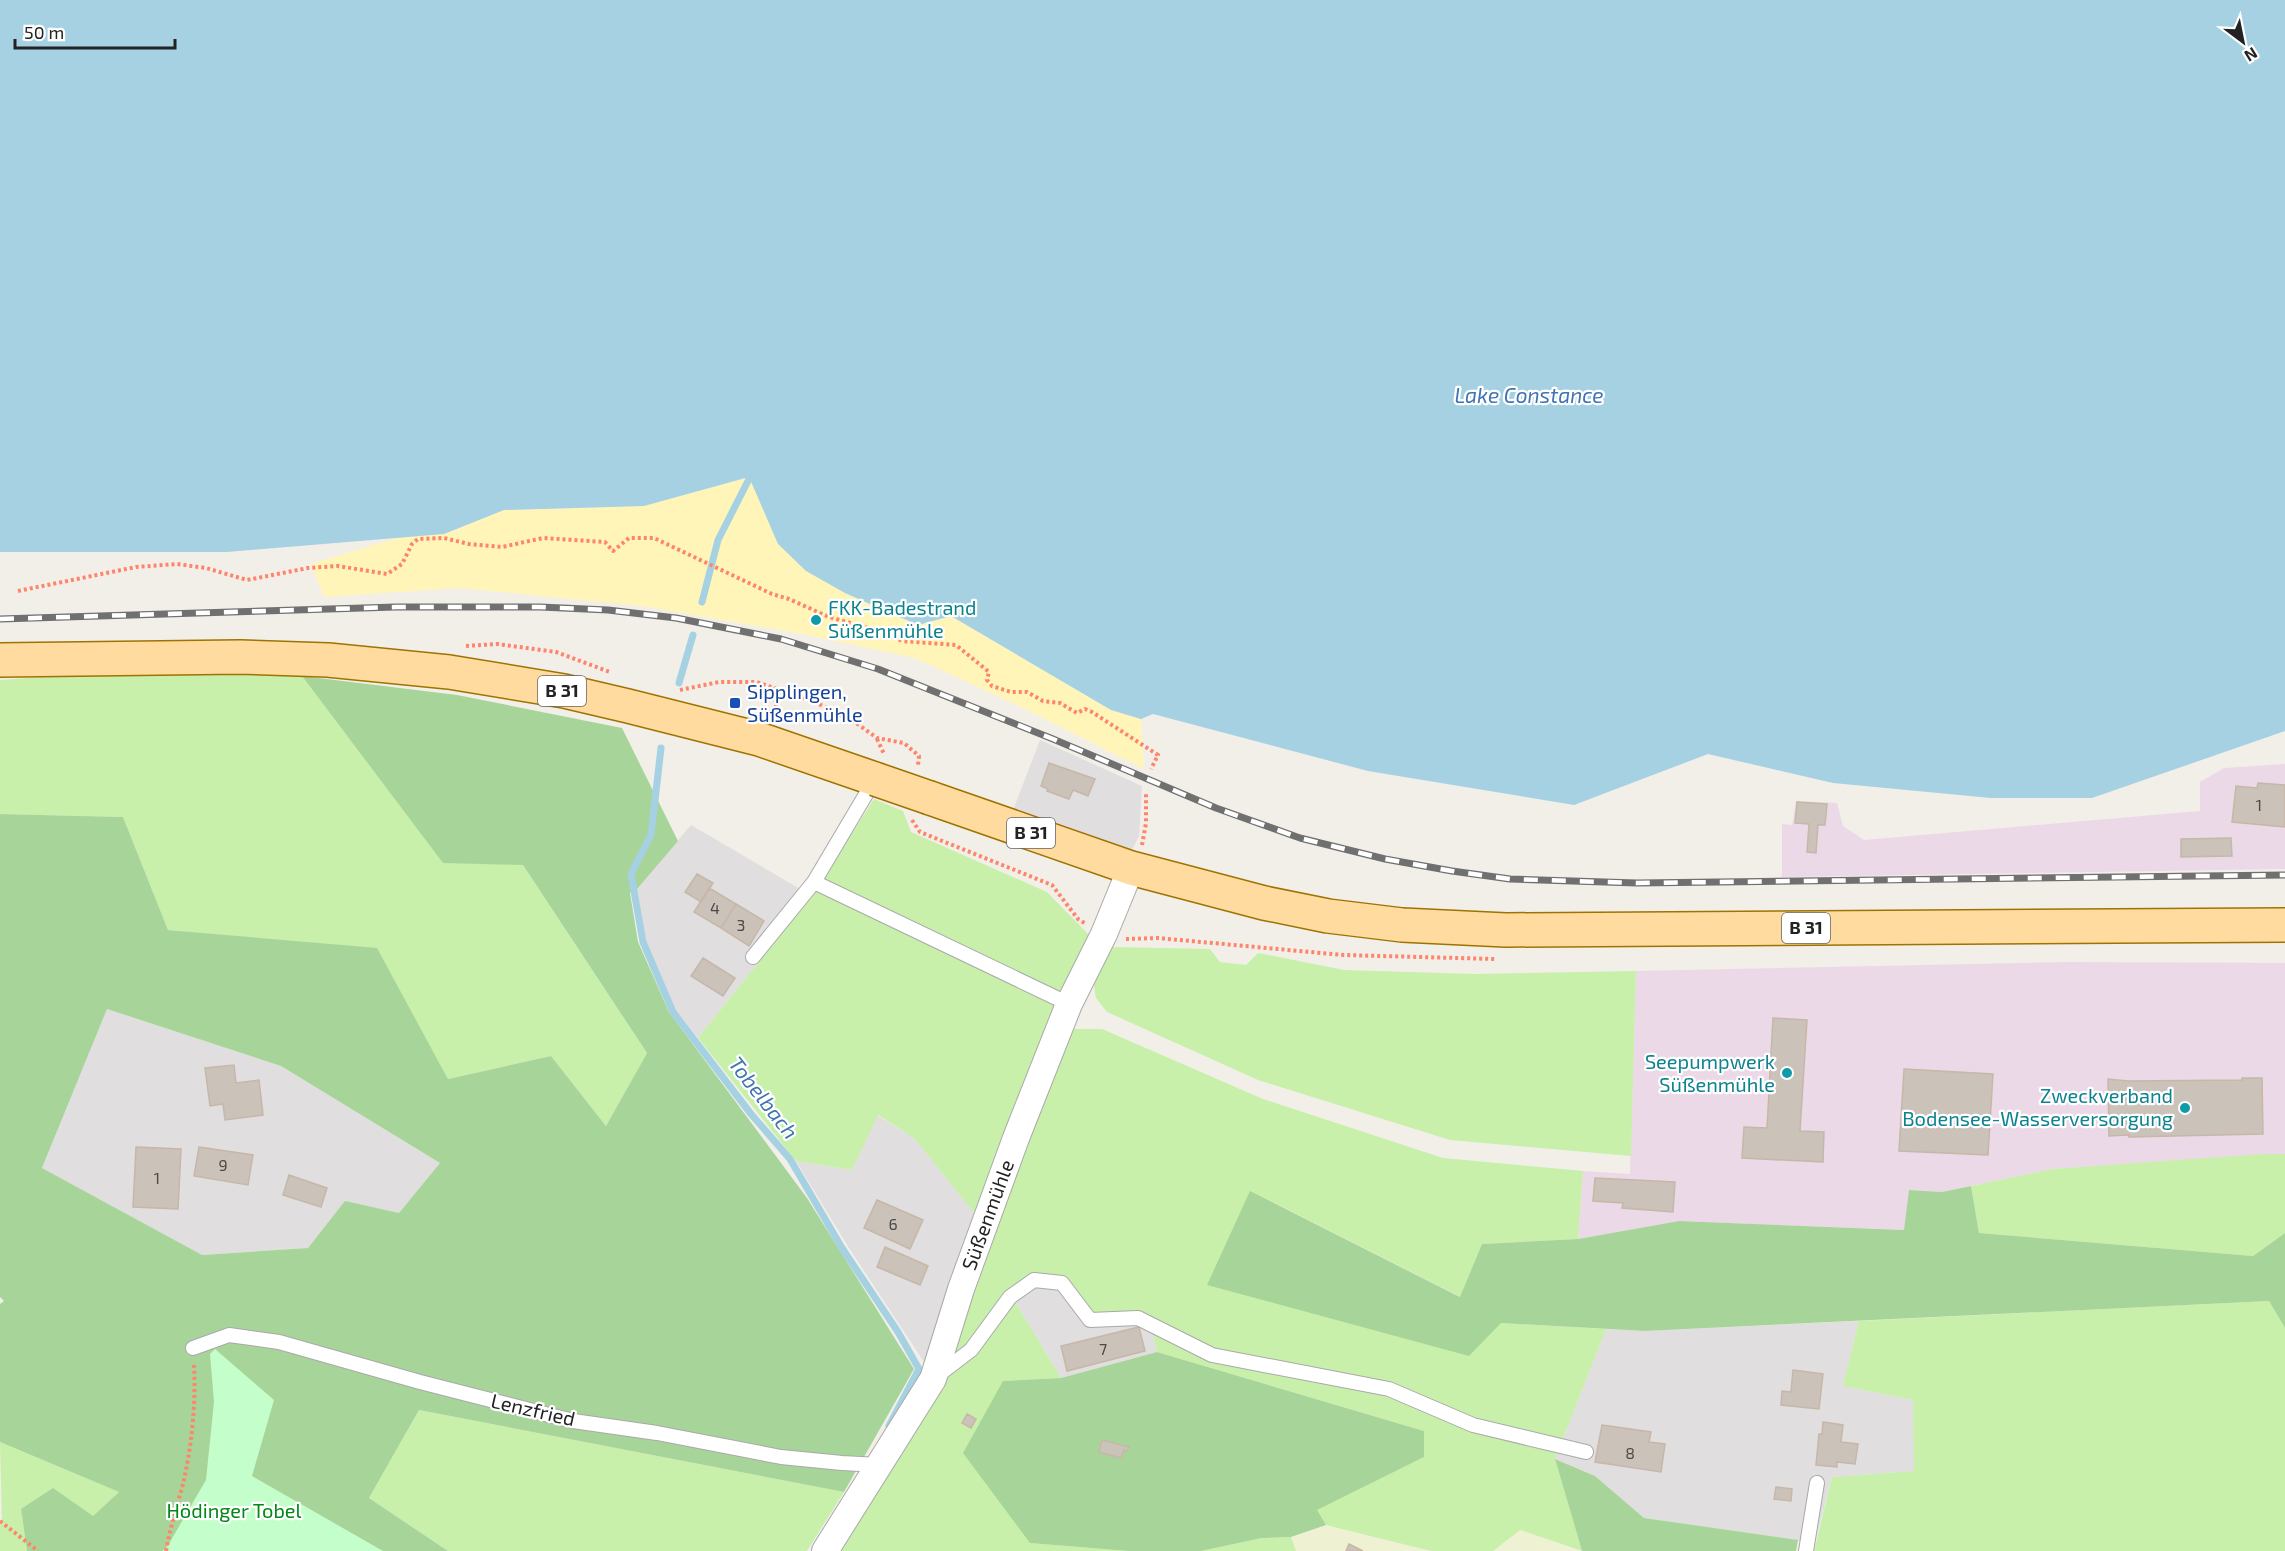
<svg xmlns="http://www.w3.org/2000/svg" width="2285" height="1551" viewBox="0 0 2285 1551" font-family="'Exo 2',sans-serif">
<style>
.residential{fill:#e0dede}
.industrial{fill:#ecd9e7}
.farmland{fill:#eef2d2}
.grass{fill:#c8f0aa}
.forest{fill:#a7d599;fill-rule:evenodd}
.sand{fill:#fff5b9}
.park{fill:#c3fecb}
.water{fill:#a5d1e3}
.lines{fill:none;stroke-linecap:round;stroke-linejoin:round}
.stream{stroke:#a5d1e3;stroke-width:7}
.building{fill:#cbc2ba;stroke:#c6b7a8;stroke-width:1.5}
.lane-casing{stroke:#a9a9a9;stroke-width:16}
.street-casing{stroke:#a9a9a9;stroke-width:28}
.primary-casing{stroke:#9f7300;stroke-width:36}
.path{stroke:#ff846c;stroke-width:4;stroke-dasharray:3 3;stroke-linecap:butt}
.lane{stroke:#fff;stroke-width:14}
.street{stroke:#fff;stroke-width:26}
.primary{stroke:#ffdba0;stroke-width:33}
.rail-casing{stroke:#707070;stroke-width:7}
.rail{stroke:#fff;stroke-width:4.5;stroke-dasharray:14;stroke-linecap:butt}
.primary-bridge-casing{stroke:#9f7300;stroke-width:36;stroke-linecap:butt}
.primary-bridge{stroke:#ffdba0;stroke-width:33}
.culture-dot{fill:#0f9aa8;stroke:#fff;stroke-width:2}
.transit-dot{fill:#1a4fb4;stroke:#fff;stroke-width:2}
.labels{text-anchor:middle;stroke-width:4.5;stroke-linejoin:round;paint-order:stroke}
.number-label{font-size:16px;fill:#4c4a48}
.shield{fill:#fff;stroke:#646464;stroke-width:1.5}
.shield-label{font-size:18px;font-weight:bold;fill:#222}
.culture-label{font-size:20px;fill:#0d838f;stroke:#fff;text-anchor:end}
.transit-label{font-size:20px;fill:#164399;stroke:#fff;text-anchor:start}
.street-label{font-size:20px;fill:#222;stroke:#fff}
.park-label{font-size:20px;fill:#038716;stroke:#fff}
.water-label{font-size:21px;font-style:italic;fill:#4174b2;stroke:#fff}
</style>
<rect width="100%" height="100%" fill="#f2efe8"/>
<!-- residential -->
<path class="residential" d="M1040,740l102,46 -3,50 -12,24 -117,-42z
M691,825l121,71 -114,142 -22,-28 -30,-69 -9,-52z
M107,1009l174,57 159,97 -41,50 -54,-11 -37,46 -107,7 -159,-87z
M877,1115l37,23 65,81 -49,152 -81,-123 -53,-87 56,9z
M1037,1285l21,4 29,37 47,-4 19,13 4,17 -96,26 -47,-78z
M1859,1321l-16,65 70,14 2,71 -83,6 -17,66 -171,-25 -49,-42 -40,-17 51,-130 39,2z"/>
<!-- industrial -->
<path class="industrial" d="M2285,764v105l-503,8v-53l10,1 4,-24 41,2 6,23 21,14 336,-29v-29l24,-14z
M2068,962l217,1v191l-233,15 -110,23 -32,-2 -5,40 -226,-9 -101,18 5,-68 47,3 6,-203z"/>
<!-- farmland -->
<path class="farmland" d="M1326,1525l105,26h-135l-5,-14z
M1520,1529l58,22h-85z"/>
<!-- grass -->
<path class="grass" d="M235,673l67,3 141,186 80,3 124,188 -41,73 -55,-70 -103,23 -71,-130 -209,-19 -45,-113 -123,-3v-134l40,-3z
M874,799l29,12 8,21 136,60 45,46 -113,281 -65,-81 -36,-23 -26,55 -56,-9 -98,-123 114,-142z
M1113,947l97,2 10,13 26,3 12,-12 86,17 131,4 161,-3 -5,185 -181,-16 -192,-60 -151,-68 -11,-14 -3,-17z
M1070,1029h32l161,70 180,59 140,13 -5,68 -96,5 -21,53 -210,-106 250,132 105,6 -51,130 27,92 -62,-21 -27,21h-62l-105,-26 -10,-15 108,-53v-26l-267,-79 -4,-17 -19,-13 -47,4 -29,-37 -21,-4 -23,15 47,78 -58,3 27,162 98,8h-287l78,-128 61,-163z
M2263,1154h22v79l-32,23 -274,-23 -8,-47 81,-17z
M2269,1301l16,27v223h-471l18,-74 82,-6 -1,-71 -70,-14 16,-65z
M419,1410l425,82 -37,59h-359l-79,-53z
M0,1442l119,50 -26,24 -72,-7 6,42h-27v-26l2,-3z
M1291,1537l5,14h-95l61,-13z"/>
<!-- forest -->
<path class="forest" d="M302,676l155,19 165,33 56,113 -41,48 -7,4 8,49 31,70 138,186 107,171 -70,123 -425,-82 -50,88 79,53h-421l-6,-42 32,-21 40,28 26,-24 -119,-50v-138l4,-3 -4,-4v-483l123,3 45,113 209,18 71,131 103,-23 55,70 41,-73 -124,-188 -80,-2zM107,1009l174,57 159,97 -41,50 -54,-12 -37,47 -106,7 -160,-87z
M1971,1186l8,47 274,23 32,-23v95l-16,-27 -624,30 -144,-8 -32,33 -262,-71 43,-94 210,106 22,-53 96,-5 101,-18 225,9 5,-40 33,2z
M1157,1352l267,79v26l-107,53 9,15 -35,12 -29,1 -61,13h-73l-98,-8 -67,-90 40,-72 58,-3z
M1555,1459l40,17 49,42 154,22 -2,11h-214z"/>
<!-- sand -->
<path class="sand" d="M750,477l28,67 140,81 33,-9 160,94 30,9 3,50 -123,-62 -106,-49 -108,-23 -165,-29 -183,-18 -135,9 -13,-33 82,-25 62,-9 49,-20 140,-4z"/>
<!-- park -->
<path class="park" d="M215,1349l59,51 -22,76 131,75h-221l5,-4 39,-67 8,-78 -4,-48z"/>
<!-- water -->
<path class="water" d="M0,0h2285v731l-193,67h-101l-158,-15 -125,-29 -134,51 -206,-34 -215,-57 -12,5 -30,-9 -160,-94 -33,9 -73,-32 -39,-22 -28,-27 -29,-67 -105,29 -140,4 -60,24 -217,18h-227z"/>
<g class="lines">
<!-- stream -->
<path class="stream" d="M702,602l16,-62 32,-63
M679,683l14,-48
M661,748l-10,87 -20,39 12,68 30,70 78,102 39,45 52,89 56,84 21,37 -30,57"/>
</g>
<!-- building -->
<path class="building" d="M1049,763l46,16 -7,17 -15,-6 -4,9 -22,-8 1,-2 -7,-3z
M2258,783l27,2v42l-53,-5 4,-36 21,2z
M1797,802l30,2 -2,21h-7l-2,28 -9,-1 2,-28 -14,-1z
M2231,838l1,18 -51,1v-18z
M697,874l16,9 -12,19 -16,-10z
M709,888l27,16 -15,24 -27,-16z
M736,904l28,17 -15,25 -28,-18z
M703,958l32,20 -12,18 -32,-20z
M1773,1018l34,2 -7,111 24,1 -1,30 -81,-4 2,-31 23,1z
M234,1065l2,18 23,-3 4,35 -38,5 -2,-16 -13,2 -5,-38z
M1904,1069l89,5 -5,81 -89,-4z
M2242,1078h20l1,56 -134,3v-2l-20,1 -1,-57 20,2 114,-1z
M136,1147l45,2 -3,60 -45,-2z
M199,1147l54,8 -5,30 -54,-9z
M289,1175l38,13 -6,19 -38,-12z
M1595,1178l80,4 -2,30 -51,-4 1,-5 -30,-2z
M877,1200l46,20 -13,29 -46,-21z
M885,1247l43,19 -8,19 -43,-18z
M1139,1327l6,24 -78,20 -6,-25z
M1793,1370l30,4 -4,35 -38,-4 1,-14 9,1z
M967,1414l9,5 -5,9 -9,-5z
M1823,1422l20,3 -2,17 17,2 -3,20 -18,-2v5l-21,-2 3,-31h3z
M1602,1425l49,7 -2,10 16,2 -4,28 -66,-10z
M1102,1440l27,7 -2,4 -3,-1 -3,8 -22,-6z
M1776,1487l16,2 -1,12 -17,-2z
M1349,1544l14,7h-17z"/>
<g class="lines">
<defs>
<path id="lane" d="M814,882l61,-103
M753,957l61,-75 255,122
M193,1348l36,-13 50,7 141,40 153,39 84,12 124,24 61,6 37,2
M937,1376l34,-26 39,-53 24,-17 28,3 28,37 48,-2 74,37 177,34 84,36 113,27
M1806,1551l11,-68"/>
<path id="street" d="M825,1551l108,-172 28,-90 55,-151 53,-134 35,-70 27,-66"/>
<path id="primary" d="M0,660l240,-3 88,3 121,12 115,19 64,15 131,33 116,40
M930,798l201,70 133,35 64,13 74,9 104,5 779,-5"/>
</defs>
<!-- lane casing -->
<use href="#lane" class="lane-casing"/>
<!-- street casing -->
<use href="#street" class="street-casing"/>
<!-- primary casing -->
<use href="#primary" class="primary-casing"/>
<!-- path -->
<path class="path" d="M18,591l118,-24 41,-3 29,4 41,12 61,-12 30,-2 49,8 15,-10 10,-20 6,-5 26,-1 25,6 33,3 41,-9 62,4 8,9 16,-13h25l118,56 17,5 40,18 57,16 16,8 54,4 33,27 -2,8 5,6 19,6h16l16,9 17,2 17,10 8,-4 7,3 66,43 -7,14
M466,646l31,-2 59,8 54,20
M775,687l1,20 7,11
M680,690l39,-8h38l60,21 39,20 21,15 27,5 15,13 -1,9
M877,739l7,15
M912,820l8,12 132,53 26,34 8,5
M1142,845l4,-22v-29
M1126,939l32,-1 185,17 152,4
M0,1521l38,30
M166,1551c4,-23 11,-45 17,-67 9,-39 13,-81 11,-120"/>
<!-- lane -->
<use href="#lane" class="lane"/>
<!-- street -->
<use href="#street" class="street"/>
<!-- primary -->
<use href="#primary" class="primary"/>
<defs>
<path id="rail" d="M0,619l396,-12h144l68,3 68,8 105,21 97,30 175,70 163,69 84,30 85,21 67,12 58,8 127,4 648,-8"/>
</defs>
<!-- rail casing -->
<use href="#rail" class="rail-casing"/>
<!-- rail -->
<use href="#rail" class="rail"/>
<defs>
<path id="primary-bridge" d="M875,779l55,19"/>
</defs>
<!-- primary-bridge casing -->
<use href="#primary-bridge" class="primary-bridge-casing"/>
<!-- primary-bridge -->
<use href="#primary-bridge" class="primary-bridge"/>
</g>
<!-- markers -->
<g class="culture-dot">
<circle cx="816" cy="620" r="6"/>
<circle cx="1787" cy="1073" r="6"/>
<circle cx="2185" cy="1108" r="6"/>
</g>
<rect class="transit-dot" x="729" y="697" width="12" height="12" rx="3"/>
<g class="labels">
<!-- number labels -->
<g class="number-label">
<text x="2259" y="811">1</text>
<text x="715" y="914">4</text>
<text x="741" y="931">3</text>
<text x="223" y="1171">9</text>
<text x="157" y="1184">1</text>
<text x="893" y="1230">6</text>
<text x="1103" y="1355">7</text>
<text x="1630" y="1459">8</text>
</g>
<!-- shield labels -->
<g class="shield">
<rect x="538" y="676" width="48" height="30" rx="4.5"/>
<rect x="1007" y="818" width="48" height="30" rx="4.5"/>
<rect x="1782" y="913" width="48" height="30" rx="4.5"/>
</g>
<g class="shield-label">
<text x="562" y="697">B 31</text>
<text x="1031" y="839">B 31</text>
<text x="1806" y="934">B 31</text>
</g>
<!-- culture labels -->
<g class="culture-label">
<text x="828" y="615" text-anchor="start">FKK-Badestrand<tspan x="828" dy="23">Süßenmühle</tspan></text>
<text x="1775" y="1069">Seepumpwerk<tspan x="1775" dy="23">Süßenmühle</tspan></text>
<text x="2173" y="1103">Zweckverband<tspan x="2173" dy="23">Bodensee-Wasserversorgung</tspan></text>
</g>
<!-- transit labels -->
<g class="transit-label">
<text x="747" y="699">Sipplingen,<tspan x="747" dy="23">Süßenmühle</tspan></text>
</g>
<!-- street labels -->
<g class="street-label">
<text transform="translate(988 1215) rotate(-70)" y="7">Süßenmühle</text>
<text transform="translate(533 1410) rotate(13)" y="7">Lenzfried</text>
</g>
<!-- park labels -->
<g class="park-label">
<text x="234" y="1518">Hödinger Tobel</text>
</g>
<!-- water labels -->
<g class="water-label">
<text x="1529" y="403">Lake Constance</text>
<text transform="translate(763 1098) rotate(52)" y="7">Tobelbach</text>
</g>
</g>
<!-- north arrow -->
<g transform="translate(2243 42) rotate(148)" stroke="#ffffff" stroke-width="4.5" paint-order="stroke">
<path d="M0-4.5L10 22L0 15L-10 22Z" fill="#222222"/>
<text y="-9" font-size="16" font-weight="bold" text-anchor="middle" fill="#222222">N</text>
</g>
<!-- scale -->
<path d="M15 39v9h160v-9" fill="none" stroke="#222222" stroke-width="3"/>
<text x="24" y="39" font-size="18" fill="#222222" stroke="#ffffff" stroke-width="4.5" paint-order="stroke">50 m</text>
</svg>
